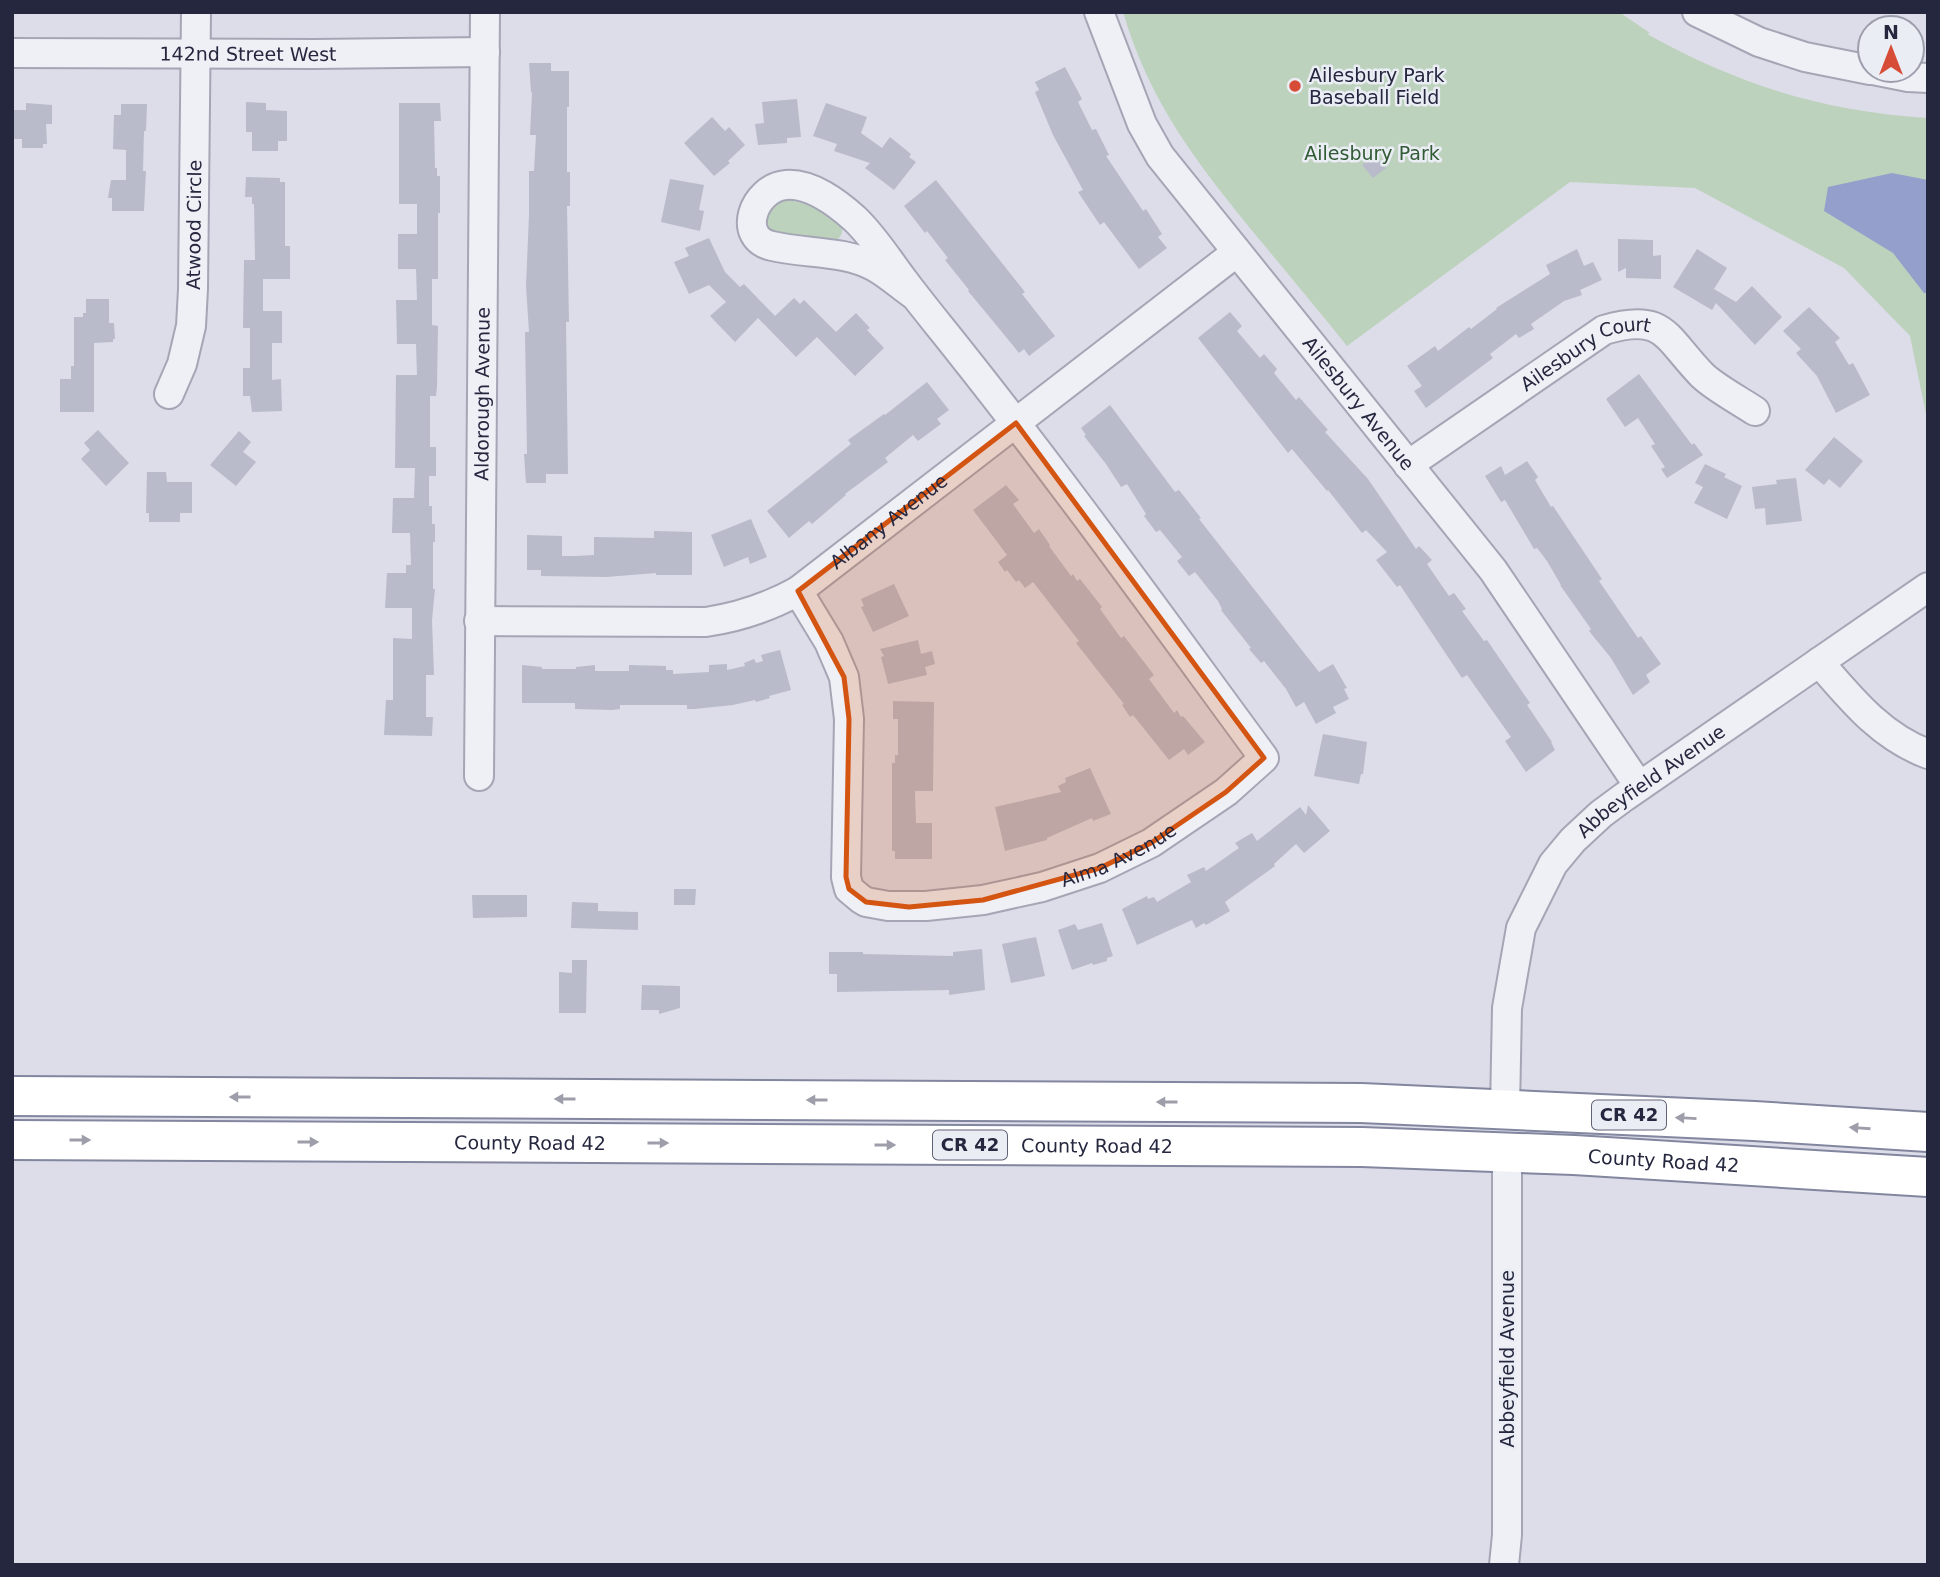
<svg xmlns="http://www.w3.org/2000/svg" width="1940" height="1577" viewBox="0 0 1940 1577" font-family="'DejaVu Sans',sans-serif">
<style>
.green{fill:#bdd2bd}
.water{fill:#949fcb}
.building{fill:#b9bbcb}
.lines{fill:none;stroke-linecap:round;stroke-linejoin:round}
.minor-casing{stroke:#a5a6b5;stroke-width:32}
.highway-casing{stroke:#82869f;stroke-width:42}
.minor{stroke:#efeff6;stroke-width:28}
.highway{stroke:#fff;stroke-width:38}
.oneway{fill:#9d9ea9}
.marked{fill:#d45411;fill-opacity:0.2;stroke:#d45411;stroke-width:5;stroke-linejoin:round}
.poi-dot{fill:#d74c36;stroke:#ebedf5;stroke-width:2.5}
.labels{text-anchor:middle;stroke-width:5;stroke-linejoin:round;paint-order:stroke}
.shield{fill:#ebedf5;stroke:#606276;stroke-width:2}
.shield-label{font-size:18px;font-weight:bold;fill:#25273f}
.street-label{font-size:19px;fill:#25273f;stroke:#ebedf5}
.poi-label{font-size:19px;fill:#25273f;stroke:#ebedf5;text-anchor:start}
.park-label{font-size:19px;fill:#315b35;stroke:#ebedf5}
</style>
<rect width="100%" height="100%" fill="#dcdde8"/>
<!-- green -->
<path class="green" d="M1123,12h496l31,21 -3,1c92,51 175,77 281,84v306l-18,-88 -66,-68 -149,-80 -125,-6 -223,164c-29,-36 -59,-72 -88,-107 -60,-73 -109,-135 -136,-227z
M781,199c16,1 83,19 54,43l-65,-9 -5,-8 4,-18z"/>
<!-- water -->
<path class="water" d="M1892,173l36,7v113h-4l-31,-40 -69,-42 4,-24z"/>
<!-- building -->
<path class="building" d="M529,63h22v8h18v36h-2v65h3v34h-3l2,116h-3l2,152h-22v9h-20l-2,-29h3l-2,-122h4l-3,-46 3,-71v-44h5l2,-36h-6l2,-43h-1z
M1065,67l17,32 -4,3 14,28 4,-1 13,26 -3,1 37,55 3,-2 16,25 -4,3 9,11 -28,21 -35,-47 -4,3 -22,-33 5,-2 -30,-55 -18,-43 4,-2 -4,-8z
M797,99l4,38 -14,1v5l-29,2 -3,-21 9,-1 -2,-21z
M246,102l20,1v7l21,1v30h-9v10h-26v-19h-6z
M26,103l26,2v19h-6l1,20h-4v4h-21v-9h-10v-29h14z
M399,103h41l1,18h-7l1,47h2v8h3v37h-2v66h-6v46l6,1 -1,60 -1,10h-6v51h6v29h-7v30h3v18h3v18h-2v47h2l-3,31 2,55h-8v42h7l-1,19 -48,-1 2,-35h7v-62l19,1v-31h-27l2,-35h19v-8h5l-1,-32h-18l1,-35h21l1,-30h-20l1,-93h21l-1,-31h-19l-1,-44h21l-1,-31h-18v-35h19v-30h-18z
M826,103l41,14 -6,16 21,15 8,-11 21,17 -2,3 7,5 -22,28 -29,-22 5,-5 -36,-12 3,-7 -24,-8z
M121,104h26l-1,27h-2l-1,40h3l-2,40h-32v-13h-4l3,-18h15v-30l-13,-1 1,-34h7z
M712,117l13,14 4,-4 16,18 -17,16 2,2 -16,13 -30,-33z
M1375,155l11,13 -13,10 -11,-13z
M246,177l34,1v4h5v64h5v33h-27v32h19v32h-10v37l9,-1 1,32 -30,1 -2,-16h-7v-28h7v-40h-7l1,-68h11l-1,-56h-2v-7h-7z
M670,179l34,6 -5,25 5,1 -4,20 -39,-9z
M936,180l89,112 -3,2 33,42 -26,20 -5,-7 -5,4 -22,-27 -29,-35 1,-1 -24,-30 3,-2 -21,-27 -2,2 -21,-27z
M709,238l16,34 15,15 4,-3 31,32 19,-18 6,6 4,-4 32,32 20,-19 14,15 -3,2 17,18 -29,28 -38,-39 -21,20 -38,-39 -23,24 -25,-26 16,-14 -17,-17 -20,9 -15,-32 15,-6 -4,-8z
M1618,239l35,1v16l8,-1v24l-35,-1v-10l-8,4z
M1577,249l7,17 9,-4 9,18 -22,10 2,5 -18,6 -33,23 3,5 -15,9 -3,-4 -26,20 3,4 -67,50 -12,-17 8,-5 -15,-20 28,-20 3,5 31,-24 2,2 26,-20 -1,-1 54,-34 -4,-9z
M1697,249l30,19 -13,21 22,13 16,-16 30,31 -27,28 -39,-42 -4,7 -39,-23z
M86,299h23v24h5l1,16h-2v3l-19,1v69h-34v-33h11v-13h3v-49h9v-4h3z
M1809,307l31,31 -5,4 14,23 4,-2 17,32 -34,18 -19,-37 -21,-23 5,-4 -18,-18z
M1230,312l12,14 -5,5 23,27 4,-4 13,15 -3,4 22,27 3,-3 29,33 -3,2 43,47 48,70 3,-3 13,14 -5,4 22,32 5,-3 12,16 -4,2 22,30 3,-1 43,63 -3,2 25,37h-1l4,8 -29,22 -21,-31 6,-4 -44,-62 -5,3 -62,-93 -3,2 -21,-27 11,-8 -21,-22 -4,3 -34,-43 -1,1 -35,-42 -4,4 -90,-115z
M1639,374l53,71 2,-2 9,12 -36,23 -6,-9 4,-2 -14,-21 4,-2 -17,-26 -13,9 -19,-28z
M927,382l22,28 -12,9 4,5 -23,17 -5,-6 -28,23 3,4 -43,32 1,1 -34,29 -3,-3 -20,17 -22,-27 84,-67 -3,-4 36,-26 1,1z
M1110,405l65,87 4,-2 22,28 -2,1 120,153 14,-8 14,24 -3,1 5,10 -16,8 3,6 -20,11 -12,-22 -8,5 -10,-18 -22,-28 -3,2 -12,-14 2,-1 -30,-38 1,-1 -4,-8 -23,-29 -6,4 -12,-15 5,-4 -22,-27 -4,2 -12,-16 2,-2 -19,-30 -6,3 -15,-23 -22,-28 2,-1 -5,-7z
M98,430l31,33 -23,23 -25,-27 9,-9 -6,-7z
M239,431l12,11 -8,10 13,10 -20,24 -26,-21z
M1834,437l29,24 -23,27 -11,-9 -5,6 -19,-15z
M1527,461l11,16 -3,3 16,27 2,-1 49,73 -3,2 39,57 3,-2 20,28 -15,11 4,7 -17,13 -22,-37 -22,-27 2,-2 -31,-44h1l-14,-24 -10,-13 -3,1 -29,-49 -4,2 -16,-26 16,-10 4,9z
M1705,464l21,10 -2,3 18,9 -15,33 -33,-16 9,-16 -8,-4z
M147,472h19l1,10h25v31h-12v9h-31v-9h-3z
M1796,478l6,43 -36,4 -1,-17 -10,1 -3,-22 25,-3 -1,-4z
M1006,485l13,15 -6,4 21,29 5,-4 11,16 -1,1 22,30 2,-2 4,7 3,-2 22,28 -2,2 21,29 3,-2 30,39 -5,4 25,34 3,-3 4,7 2,-1 22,26 -17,13 -4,-6 -15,11 -36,-45 -3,2 -8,-12 2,-1 -48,-61 3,-2 -46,-59 -8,6 -6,-8 -3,2 -9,-12 -2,2 -7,-10 9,-7 -34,-45z
M751,519l16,38 -17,7 -2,-7 -24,10 -13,-32z
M654,531l38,1v43h-36v-2l-50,4 -65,-1v-6h-14v-35l35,1v20h14l18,-1v-18l60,1z
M894,584l15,32 -36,16 -12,-25 3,-1 -3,-7z
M918,640l3,14 11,-3 3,13 -10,3 2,8 -39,9 -7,-27 3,-1 -4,-7z
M780,650l11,40 -22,6 1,2 -14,4 -1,-2 -22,5 -39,4h-7v-4h-67v4l-8,1 -37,-1v-6h-53v-38l20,2v2h34v-2l19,-2v6h34v-6l37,1v4h7v4l36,-2v-7l18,-1v6l18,-4 -1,-3 10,-4 2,4 7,-2 -2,-6z
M893,701l41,1 -1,89h-18l1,32h16v36h-37v-8h-3v-88h3v-8h3v-36h-5z
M1323,734l44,8 -4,32h-2l-2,10 -45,-8z
M1090,768l21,46 -18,7 -1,-3 -45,20v2l-42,11 -10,-44 66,-15 -3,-6 8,-4 -1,-4z
M1308,805l22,26 -26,22 -8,-9 -22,20 1,2 -50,36 5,9 -24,14 -2,-2 -8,5 -4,-8 -55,25 -15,-36 25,-13 1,3 6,-2 3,5 34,-20 -4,-7 17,-8 2,4 33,-23 -4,-5 17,-10 5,8 43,-34 6,8z
M674,889h22l-1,16h-21z
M472,895h55v22l-54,1z
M572,902l26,1v8l40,1v18l-67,-2z
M1102,923l11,33 -6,2v3l-14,4 -1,-2 -20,7 -14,-40 17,-6 3,6z
M1036,937l9,39 -34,7 -9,-39z
M982,949l3,41 -36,5v-5l-112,2v-18h-8v-22h34v2l90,2v-4z
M572,960h15l-1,53h-27v-41l13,1z
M642,985l38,1v22l-21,6v-4h-18z"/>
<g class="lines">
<defs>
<g id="minor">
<path id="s1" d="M1099,12l43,112 18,32 333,414 146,216"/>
<path d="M1697,12l62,30 46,15 65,13"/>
<path id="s2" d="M12,53l302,1 171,-2"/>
<path d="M1873,70l35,7 20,1"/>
<path id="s3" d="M169,394l13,-30 9,-38 2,-37 3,-277"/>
<path id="s4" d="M1408,465l196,-135c61,-18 61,7 98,45 12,12 38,26 53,36"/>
<path id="s5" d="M798,591l31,51 15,35 5,42 -3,158 3,12 12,10 5,3 22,4h38l57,-6 59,-13 58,-19 51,-25 75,-51 38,-34c-100,-136 -199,-274 -304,-406 -19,-24 -38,-47 -56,-71 -16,-21 -30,-44 -49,-62 -18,-16 -44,-36 -69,-34 -33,3 -50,53 -14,61 34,8 72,4 103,21 14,8 26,19 39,28"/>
<path id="s6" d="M479,621l227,1c34,-5 63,-15 92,-31l439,-339"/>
<path d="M1819,662c31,36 62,75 109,92"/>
<path id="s7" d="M479,776l6,-764"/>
<path id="s8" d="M1505,1109l2,-101 14,-80 32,-64 20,-24 28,-26 23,-17 304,-210"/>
<path d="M1504,1565l3,-30v-383"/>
</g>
<g id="highway">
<path d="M12,1096l1349,7 393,18 174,11"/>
<path id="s9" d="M12,1140l1350,7 212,8 354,22"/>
</g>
</defs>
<!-- minor casing -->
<use href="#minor" class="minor-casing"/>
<!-- highway casing -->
<use href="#highway" class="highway-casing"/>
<!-- minor -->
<use href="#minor" class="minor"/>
<!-- highway -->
<use href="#highway" class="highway"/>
</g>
<!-- one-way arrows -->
<defs><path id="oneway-solid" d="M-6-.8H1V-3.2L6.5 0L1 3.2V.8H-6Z" transform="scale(1.75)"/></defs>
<g class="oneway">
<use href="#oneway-solid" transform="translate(240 1097) rotate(-180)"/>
<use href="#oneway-solid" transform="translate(565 1099) rotate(-180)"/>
<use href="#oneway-solid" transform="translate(817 1100) rotate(-180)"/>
<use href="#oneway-solid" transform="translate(1167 1102) rotate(-180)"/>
<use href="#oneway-solid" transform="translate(1686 1118) rotate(-177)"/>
<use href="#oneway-solid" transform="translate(1860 1128) rotate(-176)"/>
<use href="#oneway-solid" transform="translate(80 1140)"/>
<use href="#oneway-solid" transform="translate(308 1142)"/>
<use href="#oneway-solid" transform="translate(658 1143)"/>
<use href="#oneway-solid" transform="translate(885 1145)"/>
</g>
<!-- marked area -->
<path class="marked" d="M1016,423l248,335 -38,34 -75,51 -51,25 -117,32 -74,7 -43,-5 -17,-13 -3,-12 3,-158 -5,-42 -46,-86z"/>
<!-- markers -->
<circle class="poi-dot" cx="1295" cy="86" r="7"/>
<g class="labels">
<!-- shield labels -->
<g class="shield">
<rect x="1592" y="1100.5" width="74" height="29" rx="5"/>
<rect x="933" y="1130.5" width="74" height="29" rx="5"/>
</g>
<g class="shield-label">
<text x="1629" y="1121">CR 42</text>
<text x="970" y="1151">CR 42</text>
</g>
<!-- street labels -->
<g class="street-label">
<text dy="7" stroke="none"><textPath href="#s2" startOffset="236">142nd Street West</textPath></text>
<text dy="7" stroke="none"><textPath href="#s3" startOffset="173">Atwood Circle</textPath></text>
<text dy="7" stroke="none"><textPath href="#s4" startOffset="212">Ailesbury Court</textPath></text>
<text dy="7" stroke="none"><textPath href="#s7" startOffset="382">Aldorough Avenue</textPath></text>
<text dy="7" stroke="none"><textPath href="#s1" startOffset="474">Ailesbury Avenue</textPath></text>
<text dy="7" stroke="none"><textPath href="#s6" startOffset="439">Albany Avenue</textPath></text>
<text dy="7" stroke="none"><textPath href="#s8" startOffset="383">Abbeyfield Avenue</textPath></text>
<text dy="7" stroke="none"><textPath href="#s5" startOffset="593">Alma Avenue</textPath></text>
<text dy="7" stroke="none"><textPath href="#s9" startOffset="518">County Road 42</textPath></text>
<text dy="7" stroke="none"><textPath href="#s9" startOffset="1085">County Road 42</textPath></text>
<text dy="7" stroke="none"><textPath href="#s9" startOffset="1652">County Road 42</textPath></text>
<text transform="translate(1507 1359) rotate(-90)" y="7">Abbeyfield Avenue</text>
</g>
<!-- poi labels -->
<g class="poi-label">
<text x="1309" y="82">Ailesbury Park<tspan x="1309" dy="22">Baseball Field</tspan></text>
</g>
<!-- park labels -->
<g class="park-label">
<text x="1372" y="160">Ailesbury Park</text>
</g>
</g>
<!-- border -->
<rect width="1940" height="1577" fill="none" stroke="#25273f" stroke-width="28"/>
<!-- north arrow -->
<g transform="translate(1891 49)"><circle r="33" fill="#ebedf5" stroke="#9c9eac" stroke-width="2"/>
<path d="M0-5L12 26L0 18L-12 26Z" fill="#d74c36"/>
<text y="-10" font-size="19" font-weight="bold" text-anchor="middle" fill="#25273f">N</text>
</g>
</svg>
